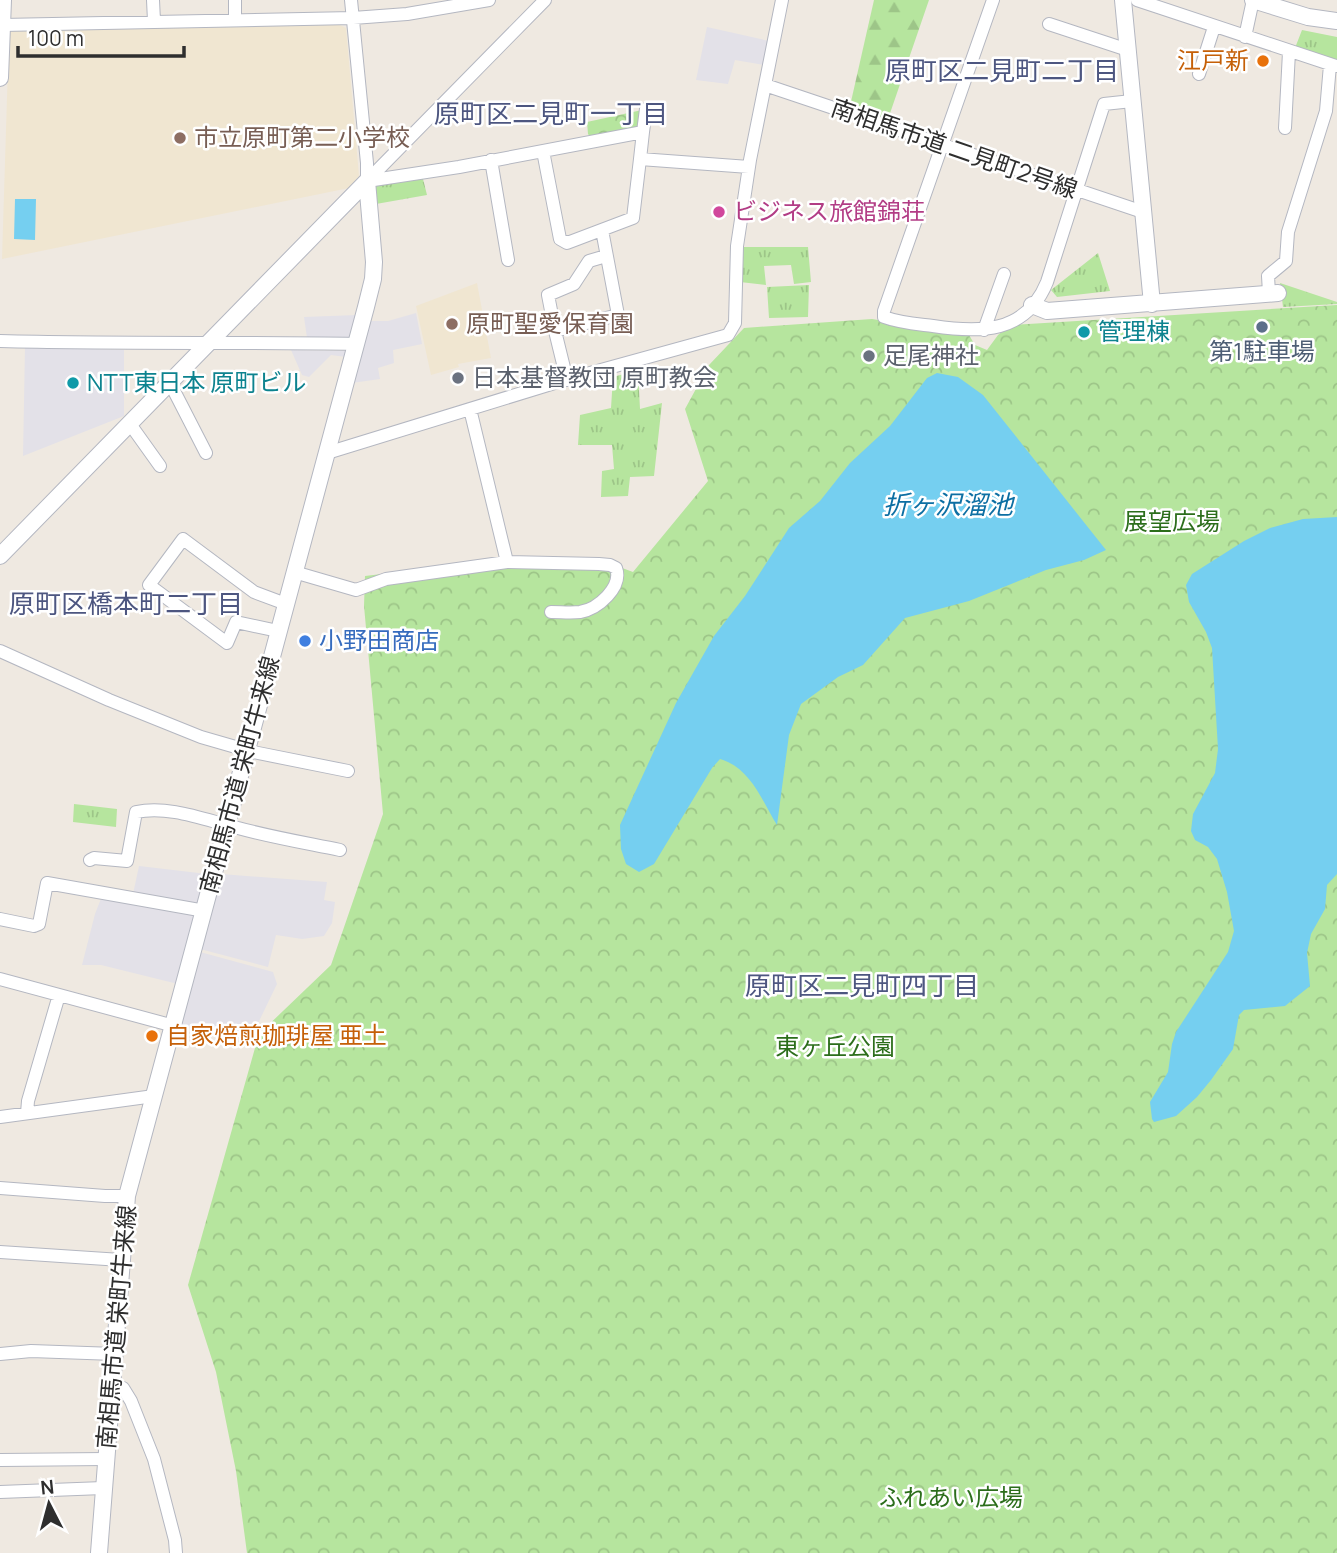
<svg xmlns="http://www.w3.org/2000/svg" width="1337" height="1553" viewBox="0 0 1337 1553" font-family="Manrope,'Noto Sans JP',sans-serif">
<style>
.industrial{fill:#e3e1e8}
.education{fill:#f0e6d1}
.grass{fill:url(#grass-tufts)}
.forest{fill:url(#forest-firs)}
.park{fill:url(#park-crowns)}
.water{fill:#75cff0}
.lines{fill:none;stroke-linecap:round;stroke-linejoin:round}
.minor-casing{stroke:#b4b7c1;stroke-width:14}
.tertiary-casing{stroke:#b4b7c1;stroke-width:18}
.minor{stroke:#fff;stroke-width:12}
.tertiary{stroke:#fff;stroke-width:16}
.food-dot{fill:#e8710a;stroke:#fff;stroke-width:2.5}
.education-dot{fill:#8d6e63;stroke:#fff;stroke-width:2.5}
.hotel-dot{fill:#d1479c;stroke:#fff;stroke-width:2.5}
.service-dot{fill:#5c6f8a;stroke:#fff;stroke-width:2.5}
.culture-dot{fill:#0f9aa8;stroke:#fff;stroke-width:2.5}
.worship-dot{fill:#6b7280;stroke:#fff;stroke-width:2.5}
.shop-dot{fill:#3f7fe0;stroke:#fff;stroke-width:2.5}
.labels{text-anchor:middle;stroke-width:5;stroke-linejoin:round;paint-order:stroke}
.food-label{font-size:24px;fill:#c56008;stroke:#fff;text-anchor:end}
.education-label{font-size:24px;fill:#785e54;stroke:#fff;text-anchor:start}
.street-label{font-size:24px;fill:#2e2e2e;stroke:#fff}
.hotel-label{font-size:24px;fill:#b23c85;stroke:#fff;text-anchor:start}
.culture-label{font-size:24px;fill:#0d838f;stroke:#fff;text-anchor:start}
.service-label{font-size:24px;fill:#4e5e75;stroke:#fff}
.worship-label{font-size:24px;fill:#5b616d;stroke:#fff;text-anchor:start}
.park-label{font-size:24px;fill:#2c6e1b;stroke:#fff}
.shop-label{font-size:24px;fill:#366cbe;stroke:#fff;text-anchor:start}
.neighbourhood-label{font-size:26px;fill:#4d5680;stroke:#fff}
.water-label{font-size:26px;font-style:italic;fill:#0d6fa3;stroke:#fff}
</style>
<defs>
<pattern id="grass-tufts" width="24" height="20" patternUnits="userSpaceOnUse" patternTransform="scale(1.75)"><rect width="24" height="20" fill="#b6e59e"/><path d="M3 7l-1-3M5 7V3M7 7l1-3M15 17l-1-3M17 17v-4M19 17l1-3" fill="none" stroke="#9dc588"/></pattern>
<pattern id="forest-firs" width="22" height="20" patternUnits="userSpaceOnUse" patternTransform="scale(1.75)"><rect width="22" height="20" fill="#b6e59e"/><path d="M5 1l3.5 6h-7zM16 11l3.5 6h-7z" fill="#9dc588"/></pattern>
<pattern id="park-crowns" width="20" height="18" patternUnits="userSpaceOnUse" patternTransform="scale(1.75)"><rect width="20" height="18" fill="#b6e59e"/><path d="M2 6a3 3 0 1 1 6 0M12 15a3 3 0 1 1 6 0" fill="none" stroke="#9dc588"/></pattern>
</defs>
<rect width="100%" height="100%" fill="#efe9e1"/>
<!-- industrial -->
<path class="industrial" d="M707,27l62,14 -5,24 -29,-5 -7,24 -32,-4z
M416,313l6,31 -29,6 1,13 -16,5 2,11 -28,4 17,-62h19z
M357,315l-8,23h-42l-3,-21z
M25,347l99,3v66l-101,40z
M291,350l55,1v6l-15,-2 -22,22 -7,-2z
M139,866l68,8 -7,32 -67,-12z
M221,874l106,8 -3,18 11,2 -3,21 -8,13 -22,3 -26,-4 -8,32 -68,-18z
M102,896l94,16 -18,72 -77,-19h-19l13,-51z
M200,952l73,20 4,12 -29,60 -68,-18z"/>
<!-- education -->
<path class="education" d="M338,24l8,4 13,148 -10,12 -347,71 7,-226 3,-3z
M477,283l14,75 -33,6 1,3 -28,8 -15,-69z"/>
<!-- grass -->
<path class="grass" d="M1302,30l35,7v23l-42,-12z
M422,175l5,20 -51,9 -2,-17 2,-3z
M741,247h67l3,35 -17,2 -3,-19 -27,1 2,19 -26,-3z
M1098,253l12,38 -53,6 -6,-7z
M1280,283l57,19v2l-54,3z
M809,285l-1,32 -39,1 -2,-31z
M638,370l2,39 22,-6 -8,73 -24,1 -2,19 -27,1 1,-26 12,-2 -2,-24h-34l2,-30 31,-7 2,-31z
M74,804l43,5 -1,18 -43,-5z"/>
<!-- forest -->
<path class="forest" d="M874,0h55l-42,122 -37,-16z"/>
<!-- park -->
<path class="park" d="M642,110l-2,18 -49,10 -3,-4 -1,-12z
M1337,305v1248h-1090l-11,-82 -20,-99 -28,-87 71,-251 72,-69 52,-151 -19,-208 1,-30 100,-12 130,-6 38,14 75,-91 -23,-72 24,-44 35,-37 128,-9 97,16 6,10 12,5 11,-15 12,-10z"/>
<!-- water -->
<path class="water" d="M15,199h21l-1,41 -21,-1z
M937,373l21,4 25,18 123,155 -22,10 -38,10 -77,31 -64,17 -42,47 -25,12 -37,27 -12,31 -12,90c-15,-24 -26,-57 -57,-66l-8,9 -58,96 -15,8 -13,-8 -5,-15 -1,-24 56,-122 38,-67 31,-40 44,-68 31,-27 30,-38 40,-37 37,-48z
M1337,517v357l-10,11 -2,24 -14,25 -4,19 3,33 -25,20 -41,4 -5,5 -6,34 -22,31 -14,17 -21,19 -22,6 -2,-3 -2,-17 18,-30 4,-28 4,-12 52,-80 6,-21 -7,-39 -10,-33 -9,-12 -13,-7 -4,-9 2,-17 22,-41 3,-24 -6,-101 -6,-16 -17,-30 -3,-17 6,-11 52,-33 26,-13 33,-9z"/>
<g class="lines">
<defs>
<path id="minor" d="M153,0l1,21
M351,0l16,163v18
M993,0l-109,311v6c16,6 33,7 49,9 46,7 93,8 114,-44l57,-178 28,-3
M1137,0l199,66
M235,19v-19
M1049,24l79,26
M2,25l351,-7 54,-4 82,-14
M1245,37l8,-37
M1199,74l15,-47
M765,85l378,127
M1285,128l4,-76
M643,132l3,-23
M543,151l17,88 7,4 66,-25 7,-59 109,8
M491,160l17,100
M367,181l92,-14 184,-35 -3,27
M367,181l178,-181
M1269,293l-1,-17 18,-15 2,-29 38,-121 4,-46
M984,330l20,-56
M555,331l-7,-36 26,-11 15,-23 17,-5
M0,341c119,3 237,1 356,3
M567,380l-12,-49 63,-16 -16,-85
M170,383l36,70
M130,424l30,42
M327,453l234,-72 167,-46 7,-12 2,-77 13,-86 32,-160
M507,562l92,2 11,1 6,3c7,19 -18,41 -36,44 -9,1 -19,0 -29,0
M294,572l62,18 30,-11 121,-17 -37,-153
M278,631l-42,-9 -9,21 -78,-58 34,-46 71,53 32,12
M0,651l109,49 92,37 52,15 95,19
M90,860l4,-2 33,3 9,-49c33,-7 69,8 102,16 33,9 68,15 102,22
M0,919l34,7 5,-2 8,-41 158,28
M0,979l174,47
M27,1113l1,-12 31,-106
M0,1117l154,-21
M0,1188l105,8h22
M0,1252l121,8
M0,1354l31,-3 84,3
M112,1383l11,5 8,13 23,58 21,81 1,13
M0,1460l106,-1
M0,1492l103,-4"/>
<path id="tertiary" d="M1123,0l29,304
M1253,0l55,17 29,4
M0,78l3,-78
M1032,305l15,6 231,-18
M0,556l367,-375
M99,1553l28,-357 239,-889 7,-28 1,-17 -7,-81"/>
</defs>
<!-- minor casing -->
<use href="#minor" class="minor-casing"/>
<!-- tertiary casing -->
<use href="#tertiary" class="tertiary-casing"/>
<!-- minor -->
<use href="#minor" class="minor"/>
<!-- tertiary -->
<use href="#tertiary" class="tertiary"/>
</g>
<!-- markers -->
<g class="food-dot">
<circle cx="1263" cy="61" r="7"/>
<circle cx="152" cy="1036" r="7"/>
</g>
<g class="education-dot">
<circle cx="180" cy="138" r="7"/>
<circle cx="452" cy="324" r="7"/>
</g>
<circle class="hotel-dot" cx="719" cy="212" r="7"/>
<circle class="service-dot" cx="1262" cy="327" r="7"/>
<g class="culture-dot">
<circle cx="1084" cy="332" r="7"/>
<circle cx="73" cy="383" r="7"/>
</g>
<g class="worship-dot">
<circle cx="869" cy="356" r="7"/>
<circle cx="458" cy="378" r="7"/>
</g>
<circle class="shop-dot" cx="305" cy="641" r="7"/>
<g class="labels">
<!-- food labels -->
<g class="food-label">
<text x="1249" y="69">江戸新</text>
<text x="166" y="1044" text-anchor="start">自家焙煎珈琲屋 亜土</text>
</g>
<!-- education labels -->
<g class="education-label">
<text x="194" y="146">市立原町第二小学校</text>
<text x="466" y="332">原町聖愛保育園</text>
</g>
<!-- street labels -->
<g class="street-label">
<text transform="translate(954 149) rotate(19)" y="8">南相馬市道 二見町2号線</text>
<text transform="translate(240 775) rotate(-75)" y="8">南相馬市道 栄町牛来線</text>
<text transform="translate(117 1327) rotate(-85)" y="8">南相馬市道 栄町牛来線</text>
</g>
<!-- hotel labels -->
<g class="hotel-label">
<text x="733" y="220">ビジネス旅館錦荘</text>
</g>
<!-- culture labels -->
<g class="culture-label">
<text x="1098" y="340">管理棟</text>
<text x="87" y="391">NTT東日本 原町ビル</text>
</g>
<!-- service labels -->
<g class="service-label">
<text x="1262" y="360">第1駐車場</text>
</g>
<!-- worship labels -->
<g class="worship-label">
<text x="883" y="364">足尾神社</text>
<text x="472" y="386">日本基督教団 原町教会</text>
</g>
<!-- park labels -->
<g class="park-label">
<text x="1172" y="530">展望広場</text>
<text x="835" y="1055">東ヶ丘公園</text>
<text x="951" y="1506">ふれあい広場</text>
</g>
<!-- shop labels -->
<g class="shop-label">
<text x="319" y="649">小野田商店</text>
</g>
<!-- neighbourhood labels -->
<g class="neighbourhood-label">
<text x="1002" y="80">原町区二見町二丁目</text>
<text x="551" y="123">原町区二見町一丁目</text>
<text x="126" y="613">原町区橋本町二丁目</text>
<text x="862" y="995">原町区二見町四丁目</text>
</g>
<!-- water labels -->
<g class="water-label">
<text x="948" y="514">折ヶ沢溜池</text>
</g>
</g>
<!-- north arrow -->
<g transform="translate(49 1504) rotate(354)" stroke="#ffffff" stroke-width="5" paint-order="stroke">
<path d="M0-5L12 26L0 18L-12 26Z" fill="#2e2e2e"/>
<text y="-10" font-size="19" font-weight="bold" text-anchor="middle" fill="#2e2e2e">N</text>
</g>
<!-- scale -->
<path d="M18 46v10h166v-10" fill="none" stroke="#2e2e2e" stroke-width="3.5"/>
<text x="28" y="46" font-size="21" fill="#2e2e2e" stroke="#ffffff" stroke-width="5" paint-order="stroke">100 m</text>
</svg>
